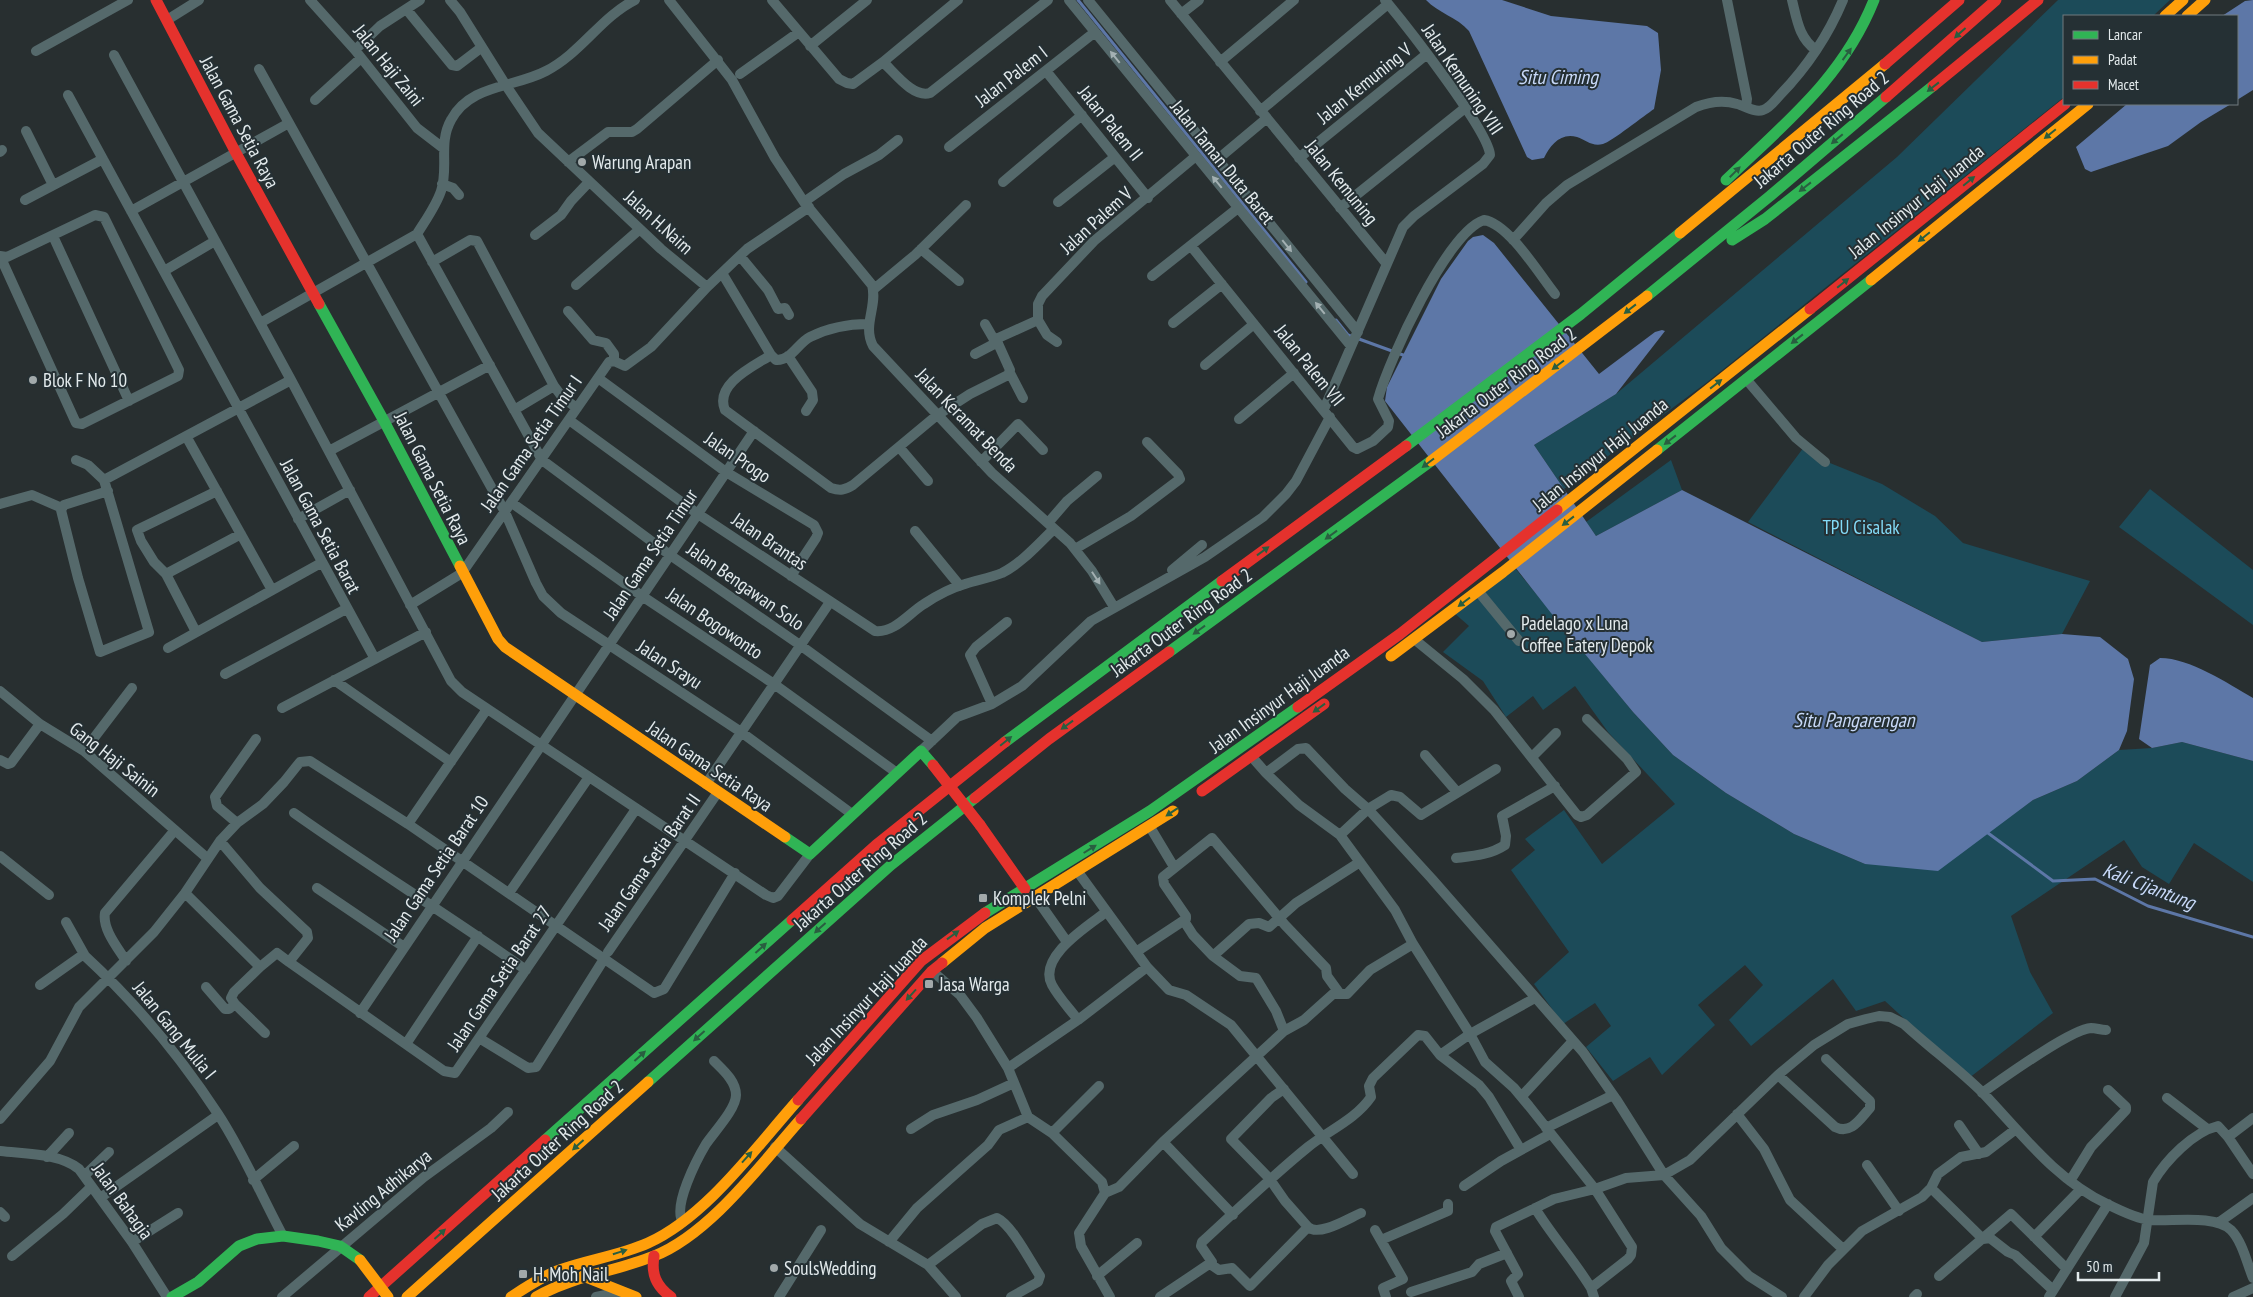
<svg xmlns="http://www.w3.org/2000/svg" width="2253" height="1297" viewBox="0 0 2253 1297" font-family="'PT Sans Narrow',sans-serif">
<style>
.green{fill:#1c4b59}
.water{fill:#5d77a7}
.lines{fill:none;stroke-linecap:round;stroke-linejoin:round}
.stream{stroke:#5d77a7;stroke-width:3}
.street{stroke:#55696b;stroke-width:10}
.fast{stroke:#30b455;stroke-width:11}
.slow{stroke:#ff9f0a;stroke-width:11}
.jam{stroke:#e5322d;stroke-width:11}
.slow-bridge{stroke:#ff9f0a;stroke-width:11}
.jam-bridge{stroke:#e5322d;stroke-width:11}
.oneway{fill:#295e40}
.oneway2{fill:#a3b0b2}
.poi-dot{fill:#a2a9aa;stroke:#253034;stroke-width:2}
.labels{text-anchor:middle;stroke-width:4;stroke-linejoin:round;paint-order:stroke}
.street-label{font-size:19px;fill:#e3eaec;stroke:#253034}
.poi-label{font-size:19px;fill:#e3eaec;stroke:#253034;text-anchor:start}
.park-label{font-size:19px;fill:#83dbf8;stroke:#253034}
.water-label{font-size:20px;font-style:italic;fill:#c8d9f8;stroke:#253034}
</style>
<rect width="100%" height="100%" fill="#282f30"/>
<!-- green -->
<path class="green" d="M2058,0h112l-17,16h-89v81l-358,286 -142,106 -30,-44 82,-51 281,-237z
M1804,447l21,14 57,23 53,32 28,27 127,38 -28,53 -80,8 -234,-120z
M1671,460l11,30 -86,46 -10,-14z
M2150,489l103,81v55l-134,-98z
M1515,568l118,144 40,43 53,38 68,41 71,30 139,-43 29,-21 44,-19 42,-31 33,-2 30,-6 71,19v121l-59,-39 -25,41 -27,-17 -18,-27 -113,76 19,56 23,41 -84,65 -84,-77 -29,10 -23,-32 -82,67 -22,-26 34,-35 -18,-20 -47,40 17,20 -53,50 -12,-18 -37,24 -27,-34 25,-21 -16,-23 -32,21 -29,-40 35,-32 -58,-82 24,-20 -10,-11 39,-29 38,54 73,-60 -67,-72 -33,-46 -32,24 -10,-14 -27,21 -23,-36 -40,-29 26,-26 -16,-14z"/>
<!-- water -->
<path class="water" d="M1426,0h76l49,16 96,10 11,7 3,37 -7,39c-9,6 -43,33 -51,35 -11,3 -17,-4 -26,-7 -16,-5 -27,8 -33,21l-12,2 -5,-3 -58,-126c-12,-14 -31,-18 -43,-31z
M2253,0v90l-16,10v-84h-15l23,-15z
M2127,104h104l-30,18 -33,24 -77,26 -6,-3 -9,-22z
M1483,235l11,8 105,131 56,-42 7,-2 3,1 -49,63 -82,51 62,91 86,-46 300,152 80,-8 38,3 28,22 6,20 -7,52 -8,19 -42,31 -44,19 -95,71 -73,-7 -71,-30 -68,-41 -53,-38 -40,-43 -82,-99 -166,-212 2,-14 54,-108 27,-38 5,-4z
M2160,658c30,0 67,25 93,40v63l-71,-19 -30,6 -13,-9 11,-74z"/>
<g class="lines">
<!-- stream -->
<path class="stream" d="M1078,0l228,282
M1336,320l12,15 55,20
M1988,833l65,48 42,-2 53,27 105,31"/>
<!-- street -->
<path class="street" d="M310,0l45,50 62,78 26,20
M450,0l10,12 45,72 33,49 123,116 46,38 40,-38 62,-42
M669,0l63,80 43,78 29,44 68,83c6,21 -10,40 1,61l119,127 78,70 22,28 22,36
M772,0l67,79 8,4 6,1 30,-22 75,-62
M1069,0l282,346
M1088,0l270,332
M1170,0l216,263
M1727,0l20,99 -1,8
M1792,0c5,20 7,38 24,50
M407,10l45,55 5,1 25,-19
M1181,14l18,-14
M167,20l32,-20
M810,46l57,-46
M355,50l25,-24 40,-26
M36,51l92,-51
M114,55l177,325 160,301 11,11 304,203 7,3 5,-2 32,-42
M883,62c12,11 30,36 47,31l118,-93
M1220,62l74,-62
M259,69l246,443 31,71 7,13 18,17 180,119 111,82
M1046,71l102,127
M740,74l59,-42
M68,95l307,564
M315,100l46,-42
M1260,111l128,-107
M26,131l27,54
M949,147l146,-115
M0,152l2,-2
M1224,154l43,-36
M1299,158l128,-104
M568,162l40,-30h24l5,-3 81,-69
M1003,182l79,-67
M442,184l11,4 6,7
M25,200l78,-41
M804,202l40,-28 35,-19 19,-15
M1058,202l57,-45
M1340,208l125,-100
M131,211l158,-88
M417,234l125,226 128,95 130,90 132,96
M417,234c8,-13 19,-28 24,-43 8,-23 -3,-48 10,-71 19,-36 63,-32 95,-49 35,-18 55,-54 89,-71
M535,235l26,-20 10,-14 18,-19
M53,236l76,165
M1513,240l33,-37 21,-18 129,-78c13,-5 28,-7 41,-3 8,2 18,9 26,6 7,-2 12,-10 17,-15 27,-28 48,-59 63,-95
M1191,246l162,201 4,2 16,-8 15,-14 1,-6 -11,-22c11,-39 69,-167 106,-179 25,4 55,54 71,74
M921,249l38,32
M0,256l7,1 88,-42 9,2 75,153 -1,6 -96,48 -6,-1 -76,-167
M740,256l28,34 10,19 7,-1 4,7
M432,262l38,-22 7,1 77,145 9,12 14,10
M164,271l51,-30
M722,273l49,82 5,5c15,1 22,-17 34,-23 18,-9 39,-13 58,-13
M1152,276l86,-68
M576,285l64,-56
M874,289l41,-34 51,-50
M568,311l25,29 13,3 8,11v7
M1038,320v-16l4,-8 52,-55 102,-85
M1038,320l9,15 10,7
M260,323l157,-89
M1173,323l49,-39
M975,354l21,-11 -11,-19
M771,355c-17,11 -57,29 -46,55l106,78c9,3 14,2 22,-3l83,-69 34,-22 38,-19 2,-5 -14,-31 42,-19
M788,356l24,36 1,8 -7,11
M614,361l11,5 26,-19 56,-60
M1205,365l49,-41
M1010,373l13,25
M598,378l128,94 88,53 4,8 -2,5 -25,38
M1746,379l50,59 29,24
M1324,409l79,-182 11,-11 69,-52 7,-9c-1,-24 -85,-131 -105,-155
M514,410l40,-24
M1239,419l55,-46
M569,420l129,94 177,117c20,2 34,-18 49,-27 12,-8 27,-16 41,-20 12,-4 25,-6 37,-11 20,-10 36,-29 52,-44
M186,436l86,154
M899,447l29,34
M329,451l161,-86
M76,460l12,5 16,15 45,152 -49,20 -22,-74 -17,-68 3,-5 44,-14
M981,462l37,-38 25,26
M104,480l187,-100
M512,503l130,93 132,88 123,89
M0,504l32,-9 30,13
M298,519l52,-29
M1048,523l19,-22 30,-25
M915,531l45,55
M1075,549l56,-33 49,-37 -2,-5 -31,-32
M1172,570l30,-25
M166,574l75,-40
M1478,591l41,50
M410,605l52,-32 147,-211 5,-1
M196,632l-30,-58 -12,-12 -13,-21 -4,-11 80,-39
M1414,639l49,40 31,31 83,105 4,2 6,-2 49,-43 -9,-13 -40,-40
M168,648l153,-85
M225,674l121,-65
M334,680l117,82
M0,691l40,33 44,27 123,107
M992,704l-22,-49 6,-8 31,-25
M282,708l144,-76
M84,751l48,-63
M921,751l36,-34 35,-13 30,-18 69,-65 114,-64 58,-40 23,-23 10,-13 34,-64
M1425,755l32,37
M1252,757l14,16 32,-24 8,-1 39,41 23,20 64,70 151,173 33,47 48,76 37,41 20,32 28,28 33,21
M1532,757l24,-24
M0,760l8,4 3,-1 29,-39
M1266,773l33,32 41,30 55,75 18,34 57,90 15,28 29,26 15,18 66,83 37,58 -1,8 -3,4 -37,29 3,9
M706,784l124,-182
M294,813c76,54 156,103 232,157
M237,823l-20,-17 -2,-9 41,-58
M408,824l79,-115
M1150,827l24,40
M1340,835l28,-26 23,-14 9,2 21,18 75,-46
M220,841l40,47 47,44 1,6 -19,24 155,109 11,2 181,-264
M0,856l49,39
M1456,858c17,-2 34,-3 49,-13l1,-9 -4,-20 53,-30
M1078,872l69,95 22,23 17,5 45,30 122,149
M317,888l87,59
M185,893l75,74 -26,25 -3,6 4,6 30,29
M509,893l80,-116
M1036,898l31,44
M1184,921l9,14 20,21 36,-32 10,-1 10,4 27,-24 64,-41
M66,922l19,34
M608,952l110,-160
M1136,952l50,-33v-3l-22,-32 -1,-7 49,-39 73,87 41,43 1,8 13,18
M1213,956l27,20 16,2 20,33 8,20
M126,961c-8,-13 -24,-32 -21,-48l70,-83
M260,967l17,-14 12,9
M932,971l28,24 17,23 31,50 20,49 24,16 50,49 3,11 -26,40 2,13 29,51
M40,985l41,-29h4c51,47 95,100 133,158 25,38 43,81 65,122
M206,987l19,22h4l6,-5
M360,1013l394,-582
M1078,1020c-8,-11 -19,-22 -26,-35 -15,-28 36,-59 54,-73
M479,1038l49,30 8,-1 68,-108
M406,1044l72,-108
M1440,1055l39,30 10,12 32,53
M1008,1068l70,-48 69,-53
M1778,1075l57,52c16,8 25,-8 35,-19v-7l-44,-42
M1982,1093c20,-14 89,-64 109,-65 5,0 10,2 15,2
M1522,1096l51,-55
M2167,1098l39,30
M1737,1114l27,35 26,51 53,49
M0,1119l50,-58 29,-54 75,-75 31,-39 35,-52 17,-18 26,-19 21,-22 16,-20 10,-1 98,63 246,169 10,-4 71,-116
M1959,1125l20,29
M1546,1128l67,-33
M911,1129l22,-14 44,-15 37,-17
M1052,1133l47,-47
M2228,1137l25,-19
M1163,1142l121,-111 20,-11 29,-26h14l23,-24 43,-26
M775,1147l85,77 68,41 28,32
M0,1151c25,3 59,2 79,18l53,73 35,55
M47,1157l22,-24
M1867,1165l32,46
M84,1176l25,-24
M253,1180l41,-34
M2070,1181l21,-34 35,-37v-3l-18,-17
M1464,1186l37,-25 49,-27
M1931,1188l52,51 7,-1 18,14 7,3 38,35
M1105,1193l14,-6 44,-45 70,73
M100,1198l118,-83
M1535,1208c17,28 39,52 56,80
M0,1212l5,5
M683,1222c-11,-15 14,-63 23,-78 8,-12 30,-35 30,-49 0,-14 -13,-25 -22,-34
M2218,1223l35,-25
M1308,1227c11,10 41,-9 53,-14
M1375,1230l28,49 -20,9 3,9
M2034,1237l47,-48
M1381,1240l67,-29v-7
M132,1242l46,-29
M889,1242l28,-34 71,-63 11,-15 29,-13
M12,1256l51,-42 28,-27
M1210,1264l9,6 13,-2 18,18 58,-59 -23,-26 -16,-23 -38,-39 40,-41 13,-9
M928,1265l54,-41 15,-6c15,7 33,43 43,58l-2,6 -27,15
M1097,1276l40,-33
M1939,1276l72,-62 56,55
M1411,1292l61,-20 7,-8 28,-11
M282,1297l142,-120 67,-49 17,-16
M596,1297l24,-5
M779,1297l42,-67
M1160,1297l52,-35 -11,-16 1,-4c35,-32 69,-65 106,-95 21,-17 47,-27 63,-50l-2,-11 4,-8 45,-43 7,1 15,19 30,-21 65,-36
M1519,1297l-8,-16 7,-7 -23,-43 1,-4 58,-28 41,-10 31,-11 38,-3 26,-15 88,-85 36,-30 34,-21 18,-5 13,-3 11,1 14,7c26,24 55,45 80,70 38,40 72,86 123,110 12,6 30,15 43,16 21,2 65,-6 81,10 11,11 16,33 22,48
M1804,1297l24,-32 34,-34 60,-34 9,-9 7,-14 23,-17 25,-5 30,-23
M1914,1297l3,-3
M2049,1297l59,-93
M2115,1297l29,-54 9,-61c13,-22 40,-50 65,-56l10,11 25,37
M2233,1297l20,-9"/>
<!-- fast -->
<path class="fast" d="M1726,180c59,-57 117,-102 148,-180
M1732,240l33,-21 168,-133
M1647,296l123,-100 116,-99
M319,304l65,117 76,145
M1406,446l175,-132 99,-81
M1657,450l214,-170
M1169,652l262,-191
M1005,742l217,-161
M785,837l25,17 111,-103 12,14
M985,913l165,-102 148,-104
M648,1082l243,-217 84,-67
M545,1140l247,-220
M172,1297l26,-15 41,-36 18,-7 26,-3 35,5 22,5 20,14"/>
<!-- slow -->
<path class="slow" d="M2165,16l18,-16
M2187,16l18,-16
M1680,233l205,-169
M1871,280l217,-176
M1431,461l216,-165
M1557,510l253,-201
M460,566l38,73 7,8 280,190
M1391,656l112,-84 154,-122
M942,963l43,-35 188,-117
M583,1276l53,21
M407,1297l241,-215
M511,1297c15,-10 30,-20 46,-26 29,-11 62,-15 91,-28 58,-26 108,-96 150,-143
M536,1297c39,-22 78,-25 118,-41 56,-22 107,-92 147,-137"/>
<!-- jam -->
<path class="jam" d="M156,0l80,153 83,151
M1885,64l74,-64
M1933,86l105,-86
M1886,97l110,-97
M1810,309l255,-205
M1222,581l184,-135
M1298,707l102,-73 157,-124
M1202,791l122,-87
M975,798l74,-59 120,-87
M980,825l45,64
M792,920l84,-75 129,-103
M798,1100l123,-139 64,-48
M801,1119l131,-148 10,-8
M654,1256c-3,18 2,30 17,41
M369,1297l176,-157"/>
<!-- slow-bridge -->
<path class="slow-bridge" d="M360,1260l28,37"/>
<!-- jam-bridge -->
<path class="jam-bridge" d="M933,765l47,60"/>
</g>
<!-- one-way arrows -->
<defs><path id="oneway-solid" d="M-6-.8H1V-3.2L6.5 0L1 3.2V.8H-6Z" transform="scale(1.25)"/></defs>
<g class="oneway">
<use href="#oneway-solid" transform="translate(1960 33) rotate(138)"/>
<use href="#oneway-solid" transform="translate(1847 54) rotate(-54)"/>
<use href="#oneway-solid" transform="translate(1933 87) rotate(142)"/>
<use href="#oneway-solid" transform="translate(2050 134) rotate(141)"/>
<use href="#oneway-solid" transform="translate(1837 139) rotate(140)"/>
<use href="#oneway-solid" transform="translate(1735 172) rotate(-45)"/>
<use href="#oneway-solid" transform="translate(1969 181) rotate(-39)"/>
<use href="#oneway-solid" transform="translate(1805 187) rotate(142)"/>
<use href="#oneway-solid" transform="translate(1924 237) rotate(141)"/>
<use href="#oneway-solid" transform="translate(1843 283) rotate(-39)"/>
<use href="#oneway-solid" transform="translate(1630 309) rotate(142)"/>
<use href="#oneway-solid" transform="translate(1797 339) rotate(142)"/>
<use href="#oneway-solid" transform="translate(1558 365) rotate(143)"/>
<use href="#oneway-solid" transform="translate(1716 384) rotate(-38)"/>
<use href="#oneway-solid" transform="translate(1670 440) rotate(142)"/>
<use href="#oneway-solid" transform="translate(1428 463) rotate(143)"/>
<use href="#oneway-solid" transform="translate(1568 521) rotate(142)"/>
<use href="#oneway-solid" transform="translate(1331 535) rotate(144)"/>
<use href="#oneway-solid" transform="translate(1263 551) rotate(-36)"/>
<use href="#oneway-solid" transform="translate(1464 602) rotate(143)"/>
<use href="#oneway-solid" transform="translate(1199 630) rotate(144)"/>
<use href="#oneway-solid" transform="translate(1319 708) rotate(144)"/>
<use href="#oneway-solid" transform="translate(1067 725) rotate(144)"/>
<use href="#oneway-solid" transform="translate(1006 741) rotate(-39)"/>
<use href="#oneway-solid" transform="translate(1172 812) rotate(146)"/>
<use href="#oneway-solid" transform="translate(1090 849) rotate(-32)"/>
<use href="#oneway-solid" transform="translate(820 928) rotate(138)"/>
<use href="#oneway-solid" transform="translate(953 935) rotate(-36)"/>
<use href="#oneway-solid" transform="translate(761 948) rotate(-42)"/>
<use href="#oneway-solid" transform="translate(911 995) rotate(132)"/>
<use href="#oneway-solid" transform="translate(699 1036) rotate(138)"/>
<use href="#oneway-solid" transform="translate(640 1056) rotate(-42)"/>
<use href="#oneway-solid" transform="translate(578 1145) rotate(138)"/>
<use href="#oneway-solid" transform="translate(747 1157) rotate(-48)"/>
<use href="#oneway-solid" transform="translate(440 1234) rotate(-42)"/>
<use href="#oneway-solid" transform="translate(620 1252) rotate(-18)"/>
</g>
<g class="oneway2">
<use href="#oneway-solid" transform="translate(1115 57) rotate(-129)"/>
<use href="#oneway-solid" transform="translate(1217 182) rotate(-129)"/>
<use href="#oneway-solid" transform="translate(1287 246) rotate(51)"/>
<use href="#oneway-solid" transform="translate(1320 308) rotate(-129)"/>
<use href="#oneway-solid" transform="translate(1096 578) rotate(57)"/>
</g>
<!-- markers -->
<g class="poi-dot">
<circle cx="582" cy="162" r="5"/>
<circle cx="33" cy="380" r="5"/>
<circle cx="1511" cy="634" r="5"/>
<rect x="978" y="893" width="10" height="10" rx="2.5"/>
<rect x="924" y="979" width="10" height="10" rx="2.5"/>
<circle cx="774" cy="1268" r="5"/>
<rect x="518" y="1269" width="10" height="10" rx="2.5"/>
</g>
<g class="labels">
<!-- street labels -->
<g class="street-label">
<text transform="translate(389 65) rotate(51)" y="7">Jalan Haji Zaini</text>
<text transform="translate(1011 76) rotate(-38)" y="7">Jalan Palem I</text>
<text transform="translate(1463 79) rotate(56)" y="7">Jalan Kemuning VIII</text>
<text transform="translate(1364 83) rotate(-39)" y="7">Jalan Kemuning V</text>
<text transform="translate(240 122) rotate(62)" y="7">Jalan Gama Setia Raya</text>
<text transform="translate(1111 123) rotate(51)" y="7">Jalan Palem II</text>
<text transform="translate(1821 129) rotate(-40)" y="7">Jakarta Outer Ring Road 2</text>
<text transform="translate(1223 162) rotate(51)" y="7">Jalan Taman Duta Baret</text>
<text transform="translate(1342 182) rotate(51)" y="7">Jalan Kemuning</text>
<text transform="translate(1916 201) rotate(-39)" y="7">Jalan Insinyur Haji Juanda</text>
<text transform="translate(1096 220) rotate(-42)" y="7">Jalan Palem V</text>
<text transform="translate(659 222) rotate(42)" y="7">Jalan H.Naim</text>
<text transform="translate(1310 365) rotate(51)" y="7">Jalan Palem VII</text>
<text transform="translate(1506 382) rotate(-37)" y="7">Jakarta Outer Ring Road 2</text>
<text transform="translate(967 420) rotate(46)" y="7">Jalan Keramat Benda</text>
<text transform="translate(531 443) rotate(-55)" y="7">Jalan Gama Setia Timur I</text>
<text transform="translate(1600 454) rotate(-39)" y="7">Jalan Insinyur Haji Juanda</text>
<text transform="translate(738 457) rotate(34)" y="7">Jalan Progo</text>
<text transform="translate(433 478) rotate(63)" y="7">Jalan Gama Setia Raya</text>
<text transform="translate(321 526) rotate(62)" y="7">Jalan Gama Setia Barat</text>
<text transform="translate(770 541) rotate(34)" y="7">Jalan Brantas</text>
<text transform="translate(650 554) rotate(-56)" y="7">Jalan Gama Setia Timur</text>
<text transform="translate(746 586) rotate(35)" y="7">Jalan Bengawan Solo</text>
<text transform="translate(1181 622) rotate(-36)" y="7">Jakarta Outer Ring Road 2</text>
<text transform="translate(715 623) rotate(34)" y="7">Jalan Bogowonto</text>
<text transform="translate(670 664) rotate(33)" y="7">Jalan Srayu</text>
<text transform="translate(1279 699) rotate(-36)" y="7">Jalan Insinyur Haji Juanda</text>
<text transform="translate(115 759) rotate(38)" y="7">Gang Haji Sainin</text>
<text transform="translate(710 766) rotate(34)" y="7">Jalan Gama Setia Raya</text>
<text transform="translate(649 862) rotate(-55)" y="7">Jalan Gama Setia Barat II</text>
<text transform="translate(436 868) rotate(-56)" y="7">Jalan Gama Setia Barat 10</text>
<text transform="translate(860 871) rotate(-41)" y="7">Jakarta Outer Ring Road 2</text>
<text transform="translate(499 978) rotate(-56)" y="7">Jalan Gama Setia Barat 27</text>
<text transform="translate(866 1000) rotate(-47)" y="7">Jalan Insinyur Haji Juanda</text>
<text transform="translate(175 1030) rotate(51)" y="7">Jalan Gang Mulia I</text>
<text transform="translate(557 1140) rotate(-42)" y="7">Jakarta Outer Ring Road 2</text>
<text transform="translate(383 1190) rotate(-39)" y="7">Kavling Adhikarya</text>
<text transform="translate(123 1201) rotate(54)" y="7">Jalan Bahagia</text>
</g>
<!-- poi labels -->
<g class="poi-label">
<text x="592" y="169">Warung Arapan</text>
<text x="43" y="387">Blok F No 10</text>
<text x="1521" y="630">Padelago x Luna<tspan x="1521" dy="22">Coffee Eatery Depok</tspan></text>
<text x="993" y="905">Komplek Pelni</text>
<text x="939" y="991">Jasa Warga</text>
<text x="784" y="1275">SoulsWedding</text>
<text x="533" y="1281">H. Moh Nail</text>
</g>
<!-- park labels -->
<g class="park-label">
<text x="1861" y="534">TPU Cisalak</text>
</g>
<!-- water labels -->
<g class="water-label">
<text x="1558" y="84">Situ Ciming</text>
<text x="1854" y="727">Situ Pangarengan</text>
<text transform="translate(2149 886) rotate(21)" y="7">Kali Cijantung</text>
</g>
</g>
<!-- legend -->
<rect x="2063" y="15" width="175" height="90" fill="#253034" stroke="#717a7e"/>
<rect x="2073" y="31" width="25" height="8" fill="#30b455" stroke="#717a7e"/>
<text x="2108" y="40" font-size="15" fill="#e3eaec">Lancar</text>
<rect x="2073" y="56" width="25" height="8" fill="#ff9f0a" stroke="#717a7e"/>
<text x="2108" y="65" font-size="15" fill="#e3eaec">Padat</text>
<rect x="2073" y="81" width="25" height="8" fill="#e5322d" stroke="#717a7e"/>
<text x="2108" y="90" font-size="15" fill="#e3eaec">Macet</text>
<!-- scale -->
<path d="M2078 1272v8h81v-8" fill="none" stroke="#e3eaec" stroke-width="2.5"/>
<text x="2086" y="1272" font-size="15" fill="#e3eaec" stroke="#253034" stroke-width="4" paint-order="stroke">50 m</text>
</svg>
